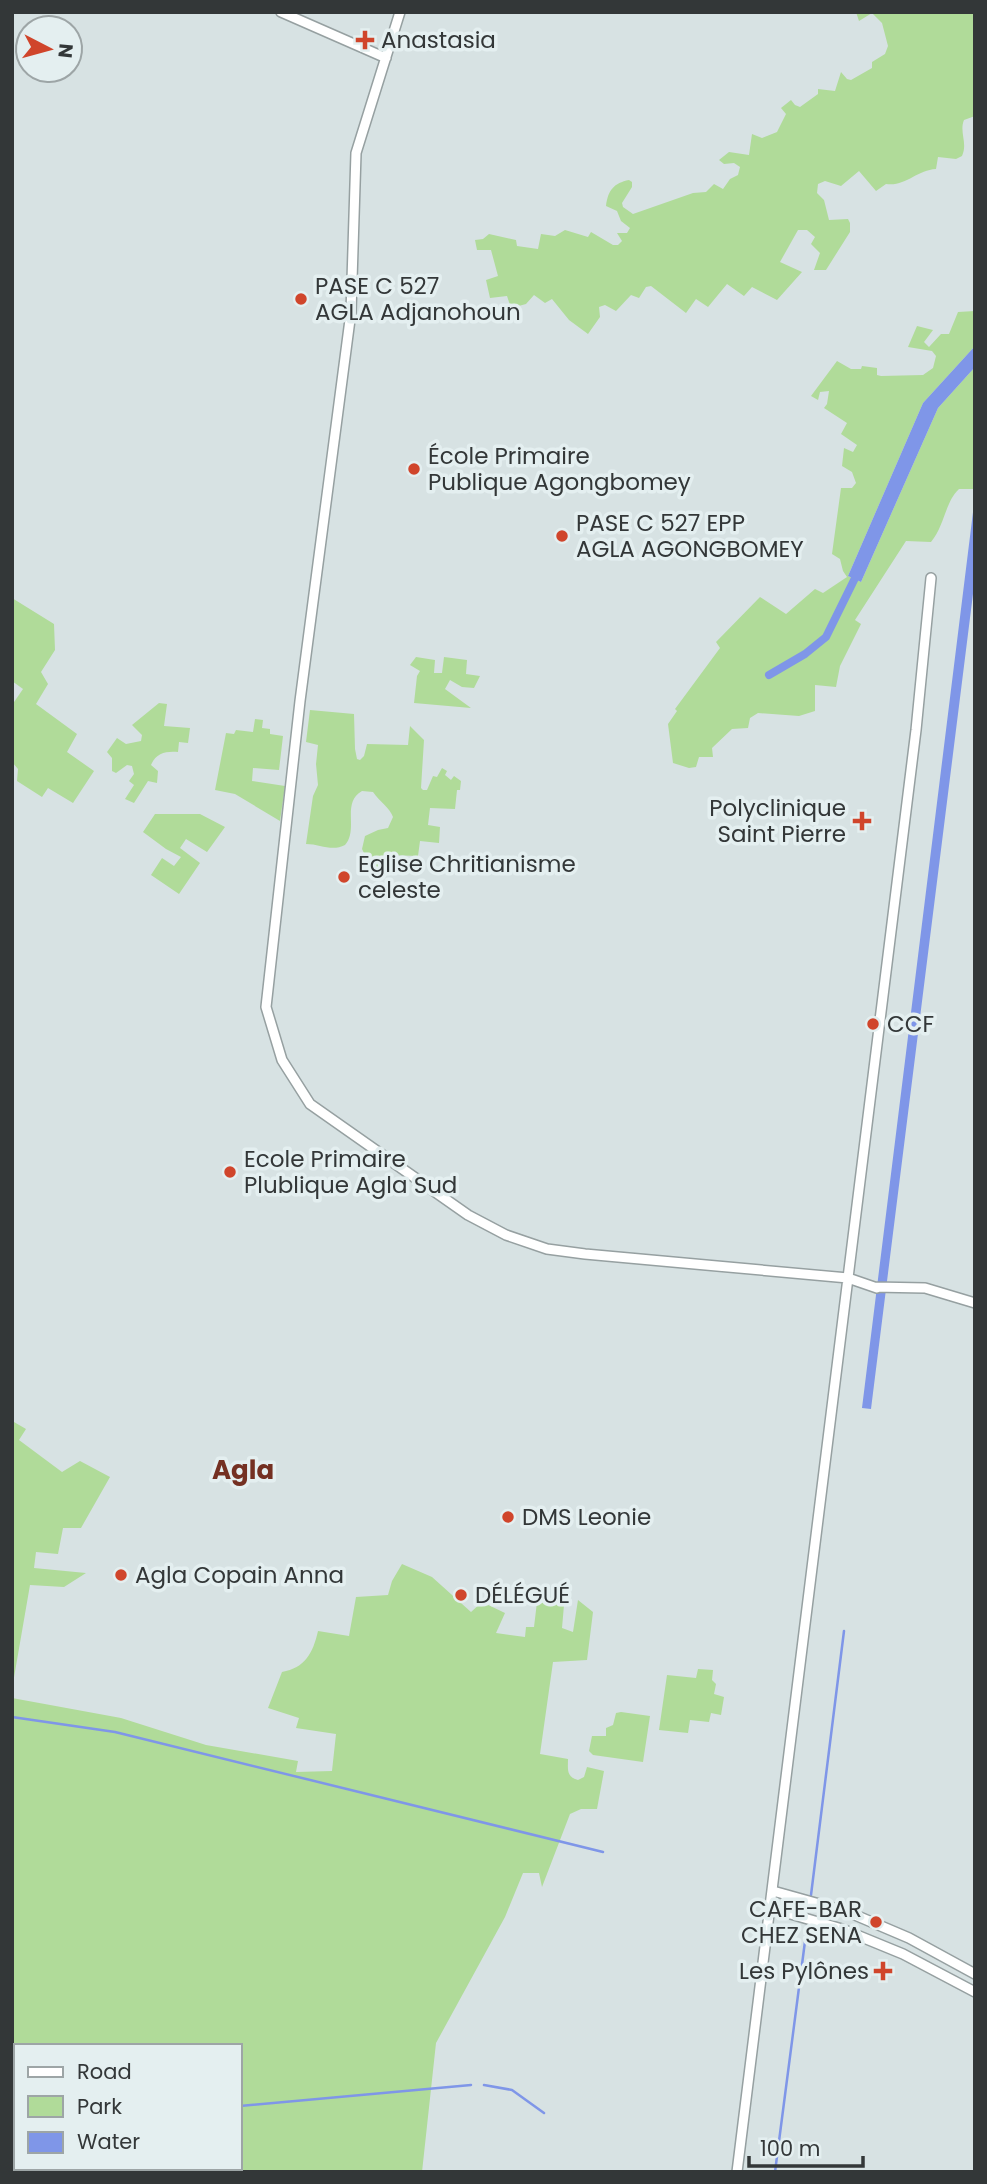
<svg xmlns="http://www.w3.org/2000/svg" width="987" height="2184" viewBox="0 0 987 2184" font-family="Poppins,sans-serif">
<style>
.green{fill:#b0db99;fill-rule:evenodd}
.water{fill:#7f96e8}
.lines{fill:none;stroke-linecap:round;stroke-linejoin:round}
.stream{stroke:#7f96e8;stroke-width:2.5}
.canal{stroke:#7f96e8;stroke-width:8}
.minor-casing{stroke:#96a0a1;stroke-width:12}
.minor{stroke:#fff;stroke-width:9}
.poi-dot{fill:#d0452b;stroke:#e4eff0;stroke-width:2.5}
.labels{text-anchor:middle;stroke-width:7;stroke-linejoin:round;paint-order:stroke}
.poi-label{font-size:23px;fill:#333738;stroke:#e4eff0;text-anchor:start}
.quarter-label{font-size:26px;font-weight:bold;fill:#743022;stroke:#e4eff0}
</style>
<rect width="100%" height="100%" fill="#d7e2e3"/>
<!-- green -->
<path class="green" d="M856,12h119v104l-11,4c-5,12 4,23 -2,36l-6,3 -18,-2 -2,12c-19,1 -31,18 -50,15l-10,7 -17,-20 -18,15 -16,-5 -7,3 -1,9 7,7 5,20 19,-1 2,4v9l-24,38h-12l6,-17 -9,-9 4,-7 -8,-7h-9l-18,32 22,10 -25,28 -25,-13 -8,9 -17,-12 -19,23 -12,-8 -10,14 -35,-27 -5,1 -7,11 -8,-3 -15,16 -11,-6 -6,2 1,10 -12,17 -19,-14 -17,-21 -7,4 -11,-8 -8,9 -15,4 -4,-12 -17,2 -4,-18 12,-4 -7,-26h-14l-2,-10 8,-1 6,-5 27,6 1,6 21,3 3,-15 14,2 10,-6 23,7 3,-5 22,13h5l4,-4 -5,-8h10l3,-5 -9,-7 -4,-10 -11,-5c2,-16 8,-23 23,-26l3,2v5l-10,16 1,4 10,7 60,-21 13,-1 8,-8 9,5 7,-10 8,-4 2,-8 -6,-4 -10,1 -5,-4 10,-8 20,3 3,-21 10,4 15,-6 9,-18 -5,-6 10,-8 4,5 5,2 18,-13v-5l17,2 6,-19 6,7 4,1 21,-12v-6l13,-8 3,-8 -6,-23 -10,-10 -13,8z
M975,311v35l-52,57 -75,173 13,6 77,-174 37,-41v122h-16c-14,13 -14,36 -28,53l-25,-1 -51,79 6,4 -21,42 -4,21 -21,-2v26l-16,5 -41,-3 -8,5 -2,10 -16,1 -20,19 1,9h-14l-3,10 -7,1 -16,-5 -5,-39 9,-13 -2,-2 45,-61 -4,-6 44,-45 26,17 29,-25 8,4 24,-16 -4,-6 -3,-12 -8,-5 9,-66h11l4,-5 -4,-11 -10,-6 2,-18 9,4 4,-7 -16,-11 6,-11 -23,-15 3,-4 2,-13 -9,1 -2,8 -7,-4 26,-35 14,8h10l1,-3 15,2v7l4,1 42,-1 10,-7 3,-12 -4,-5 -24,-4 9,-21 16,4 -9,12 5,5 12,-13h8l9,-22z
M12,598l42,26 1,26 -14,22 7,12 -12,20 41,30 -10,18 27,19 -21,32 -25,-15 -6,9 -25,-16 1,-12 -6,-7v-57l11,-16 -11,-8z
M416,657l19,3 -1,13h8l2,-16 23,3 -1,14 14,2 -6,12 -12,-1 -12,-7 -5,9 26,19 -57,-5 3,-27 3,-5 -10,-6z
M159,703l8,1 -3,22 26,2 -2,15 -9,-1 -1,10c-12,-1 -22,1 -27,13l7,6 -1,12 -9,-2 -14,22 -9,-4 9,-14 -5,-4 5,-7 -2,-8 -5,-1 -11,8 -4,-2v-13l-5,-6 10,-14 9,6 15,-3 1,-6 -10,-10z
M310,710l44,4 1,35 2,10 3,1 4,-4 3,-12 41,1 2,-19 14,14 -3,48 2,2h4l6,-14 4,1 5,-9 5,3 -2,4 6,5 3,-4 7,5 -1,9h-3l-2,19 -25,-1 -2,17 12,2 -1,16 -19,-2 -2,15 -30,-1 -2,17 -18,-6 -1,-7 -5,-10 3,-13 13,-6 10,-2 5,-11c-3,-9 -14,-16 -20,-25l-11,-1c-21,12 -3,38 -17,54 -13,7 -25,-1 -39,-1l7,-48 5,-11 -2,-21 2,-19 -12,-3z
M255,719l8,1 -1,8 8,1v5l13,2 -4,34 -26,-2 -1,13 33,5 -5,35 -45,-27 -20,-4 11,-57 8,1 2,-4 17,2z
M155,814h45l25,13 -18,25 -21,-13 -6,9 20,15 -21,31 -28,-19 11,-17 12,8 7,-9 -15,-8 -23,-17z
M14,1422l12,7 -7,11 43,32 18,-11 30,16 -29,51h-18l-5,26 -22,-2 -2,16 52,5 -22,14 -34,-2 -18,104v-265z
M402,1564l30,13 39,35 11,-10 23,11 -9,20 29,4 1,-10h8l3,-25 27,3 -2,23 11,4 5,-32 15,12 -6,48 -34,2 -13,92 28,5c0,10 -2,18 10,21l6,-3 3,-10 17,4 -7,38h-16l-11,5 -28,73 -3,-14h-16l-18,44 -69,126 -14,129h-410v-474l109,20 85,27 92,16 -2,11 36,-1 4,-37 -40,-6 3,-10 -31,-10 14,-36c23,-4 31,-19 36,-41l31,5 7,-39 32,-2 4,-14zM16,2046h224v122h-224z
M698,1669l15,1 -1,10 4,4 -2,10 10,3 -3,18 -10,-2 -2,9 -19,-2 -2,13 -29,-3 8,-55 29,3z
M621,1712l29,4 -7,46 -50,-7 -4,-4 3,-15h14v-8l7,-3 3,-12z"/>
<!-- water -->
<path class="water" d="M975,346v21l-37,41 -77,174 -13,-6 75,-173z
M975,496v82l-104,831 -9,-1z"/>
<g class="lines">
<!-- stream -->
<path class="stream" d="M12,1717l103,15 488,120
M811,1895l33,-264
M484,2085l28,5 32,23
M240,2106l231,-21
M57,2168v4
M775,2172l32,-246"/>
<!-- canal -->
<path class="canal" d="M769,675l36,-21 21,-17 33,-67"/>
<defs>
<path id="minor" d="M281,12l105,46
M400,12l-44,141 -5,159 -51,389 -34,306 16,53 28,44 158,111 38,20 41,14 38,5 263,24 29,10
M874,1287l51,1 50,15
M773,1891l75,21 61,26 66,36
M770,1908l72,21 61,25 72,38
M737,2172l179,-1442 15,-152"/>
</defs>
<!-- minor casing -->
<use href="#minor" class="minor-casing"/>
<!-- minor -->
<use href="#minor" class="minor"/>
</g>
<!-- markers -->
<g class="poi-dot">
<path d="M361.5 29.5h7v7h7v7h-7v7h-7v-7h-7v-7h7z"/>
<circle cx="301" cy="299" r="7"/>
<circle cx="414" cy="469" r="7"/>
<circle cx="562" cy="536" r="7"/>
<path d="M858.5 810.5h7v7h7v7h-7v7h-7v-7h-7v-7h7z"/>
<circle cx="344" cy="877" r="7"/>
<circle cx="873" cy="1024" r="7"/>
<circle cx="230" cy="1172" r="7"/>
<circle cx="508" cy="1517" r="7"/>
<circle cx="121" cy="1575" r="7"/>
<circle cx="461" cy="1595" r="7"/>
<circle cx="876" cy="1922" r="7"/>
<path d="M879.5 1960.5h7v7h7v7h-7v7h-7v-7h-7v-7h7z"/>
</g>
<g class="labels">
<!-- poi labels -->
<g class="poi-label">
<text x="381" y="48">Anastasia</text>
<text x="315" y="294">PASE C 527<tspan x="315" dy="26">AGLA Adjanohoun</tspan></text>
<text x="428" y="464">École Primaire<tspan x="428" dy="26">Publique Agongbomey</tspan></text>
<text x="576" y="531">PASE C 527 EPP<tspan x="576" dy="26">AGLA AGONGBOMEY</tspan></text>
<text x="846" y="816" text-anchor="end">Polyclinique<tspan x="846" dy="26">Saint Pierre</tspan></text>
<text x="358" y="872">Eglise Chritianisme<tspan x="358" dy="26">celeste</tspan></text>
<text x="887" y="1032">CCF</text>
<text x="244" y="1167">Ecole Primaire<tspan x="244" dy="26">Plublique Agla Sud</tspan></text>
<text x="522" y="1525">DMS Leonie</text>
<text x="135" y="1583">Agla Copain Anna</text>
<text x="475" y="1603">DÉLÉGUÉ</text>
<text x="862" y="1917" text-anchor="end">CAFE-BAR<tspan x="862" dy="26">CHEZ SENA</tspan></text>
<text x="869" y="1979" text-anchor="end">Les Pylônes</text>
</g>
<!-- quarter labels -->
<g class="quarter-label">
<text x="243" y="1479">Agla</text>
</g>
</g>
<!-- border -->
<rect width="987" height="2184" fill="none" stroke="#333738" stroke-width="28"/>
<!-- legend -->
<rect x="14" y="2044" width="228" height="126" fill="#e4eff0" stroke="#9da5a6" stroke-width="2"/>
<rect x="28" y="2067" width="35" height="10" fill="#ffffff" stroke="#9da5a6" stroke-width="2"/>
<text x="77" y="2079" font-size="21" fill="#333738">Road</text>
<rect x="28" y="2096" width="35" height="21" fill="#b0db99" stroke="#9da5a6" stroke-width="2"/>
<text x="77" y="2114" font-size="21" fill="#333738">Park</text>
<rect x="28" y="2132" width="35" height="21" fill="#7f96e8" stroke="#9da5a6" stroke-width="2"/>
<text x="77" y="2149" font-size="21" fill="#333738">Water</text>
<!-- north arrow -->
<g transform="translate(49 49) rotate(96)"><circle r="33" fill="#e4eff0" stroke="#9da5a6" stroke-width="2"/>
<path d="M0-5L12 26L0 18L-12 26Z" fill="#d0452b"/>
<text y="-10" font-size="19" font-weight="bold" text-anchor="middle" fill="#333738">N</text>
</g>
<!-- scale -->
<path d="M749 2156v10h114v-10" fill="none" stroke="#333738" stroke-width="3.5"/>
<text x="760" y="2156" font-size="21" fill="#333738" stroke="#e4eff0" stroke-width="5" paint-order="stroke">100 m</text>
</svg>
